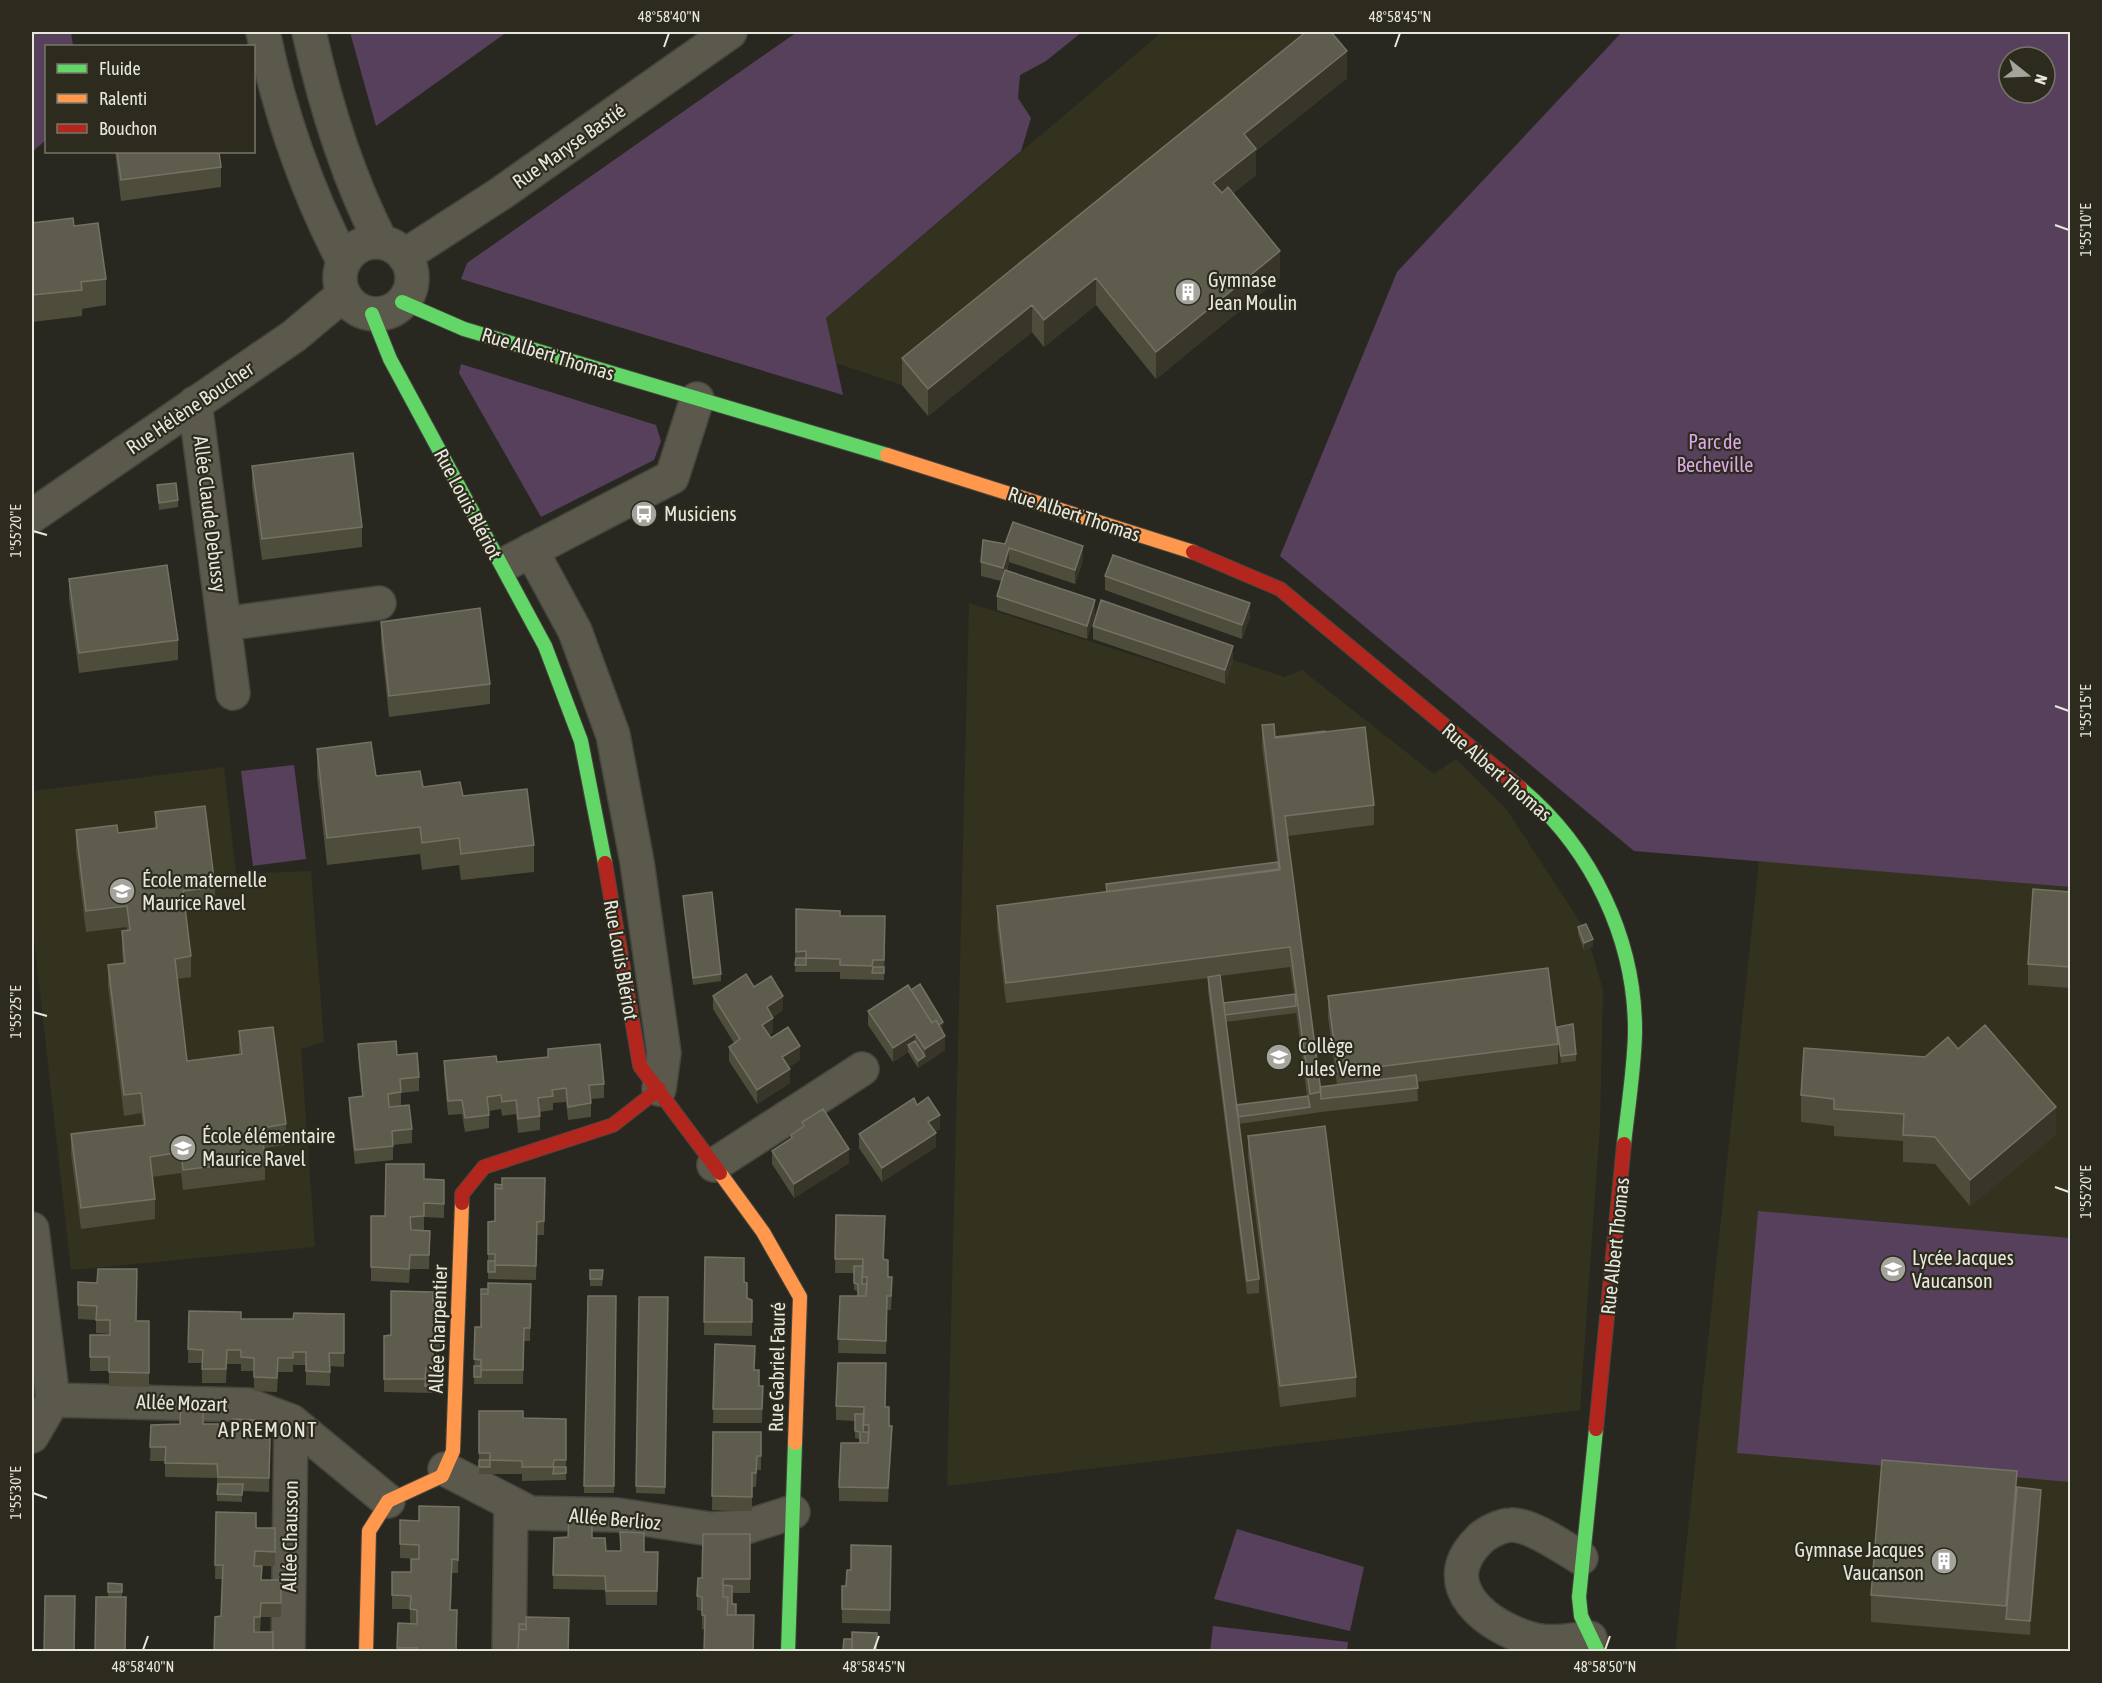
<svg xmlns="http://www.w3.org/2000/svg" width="2102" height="1683" viewBox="0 0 2102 1683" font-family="'Asap Condensed',sans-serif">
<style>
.built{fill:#33321f}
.green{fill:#57405c;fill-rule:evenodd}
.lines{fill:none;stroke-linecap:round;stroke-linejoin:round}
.street-casing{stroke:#46463f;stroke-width:36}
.fast-casing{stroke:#46463f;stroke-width:16}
.slow-casing{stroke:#46463f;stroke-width:16}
.jam-casing{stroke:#46463f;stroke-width:16}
.street{stroke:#5a594b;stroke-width:33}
.fast{stroke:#63d668;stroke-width:14}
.slow{stroke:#ff974d;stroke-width:14}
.jam{stroke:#b3261e;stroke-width:14}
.wall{fill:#4e4c3b;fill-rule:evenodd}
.shaded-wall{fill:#383629}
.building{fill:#5e5c4d;stroke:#747264;stroke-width:1.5}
.ticks{fill:none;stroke:#e8e7de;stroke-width:2}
.labels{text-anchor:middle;stroke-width:4.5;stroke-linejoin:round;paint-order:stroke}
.street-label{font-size:20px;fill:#e8e7de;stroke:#2c2b1d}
.poi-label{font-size:20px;fill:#e8e7de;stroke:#2c2b1d;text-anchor:start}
.park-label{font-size:20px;fill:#dda7ec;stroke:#2c2b1d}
.neighbourhood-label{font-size:21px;letter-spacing:1.5px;fill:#e8e7de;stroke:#2c2b1d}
.neatline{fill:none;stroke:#e8e7de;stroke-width:2}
.ticks-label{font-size:15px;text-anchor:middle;fill:#e8e7de}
</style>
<rect width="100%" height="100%" fill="#282820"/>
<!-- built -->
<path class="built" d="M1162,32h155l11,22 19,24 -103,82 -31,50 -117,95 -52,42 -13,-15 -103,84 -26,-31 -66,-22 -10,-45z
M969,603l255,81 9,-24 51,17 18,-7 132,104 22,-15 51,51 79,121 17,59 -3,134 -20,286 -633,76z
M224,767l12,107 75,-3 13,171 -23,7 14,198 -244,23 -39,-349v-130z
M1759,861l311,26v764l-395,1z"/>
<!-- green -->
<path class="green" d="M32,32h39l2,14h-27v94l-14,12z
M350,32h157l-131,94z
M797,32h285l-36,29 -26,14 -2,23 13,20 -10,33 -195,167 17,77 -382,-116 6,-16z
M1622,32h448v855l-436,-36 -354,-295 117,-284zM2009,57h36v36h-36z
M461,364l195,61 5,16 -7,19 -113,57 -82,-144z
M294,765l12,94 -53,7 -12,-95z
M1758,1211l312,27v244l-333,-29z
M1237,1529l127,38 -14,64 -136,-32z
M1213,1626l135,16 -1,9h-137z"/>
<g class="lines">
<defs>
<path id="street" d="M263,32c16,78 44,159 81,230
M309,32c16,72 38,144 72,210
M340 278a36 36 0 1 1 72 0a36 36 0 1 1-72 0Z
M404,256l96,-62 230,-162
M195,403l38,290
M32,516l262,-180 50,-42
M531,550l44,81 38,104 24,127 27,191 -5,36
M511,561l161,-84 25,-78
M224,624l155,-21
M714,1165l148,-96
M32,1229l21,171 -21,36
M53,1400l195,5 43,16 97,80
M445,1469l85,44 88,2 92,14 36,-2 47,-15
M1581,1558c-17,-10 -50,-34 -70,-33 -9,0 -26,8 -32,15 -47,46 10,89 56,100 18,4 37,0 55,-2
M288,1652l3,-231
M509,1652l2,-149"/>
<path id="fast" d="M402,302l62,27 423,126
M372,314l18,45 155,287 36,95 24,122
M1520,788c72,60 116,152 115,246 -1,36 -7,73 -11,110
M1596,1429l-17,168 2,19 17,36
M788,1652l7,-209"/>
<path id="slow" d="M887,455l306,97
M720,1173l43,59 37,65 -5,146
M366,1652l3,-121 19,-30 54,-25 11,-25 9,-248"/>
<path id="jam" d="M1193,552l87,37 240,199
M605,863l35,203 80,107
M462,1203v-9l22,-27 129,-42 46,-36
M1596,1429l28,-285"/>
</defs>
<!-- street casing -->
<use href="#street" class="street-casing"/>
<!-- fast casing -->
<use href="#fast" class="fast-casing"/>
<!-- slow casing -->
<use href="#slow" class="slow-casing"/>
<!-- jam casing -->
<use href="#jam" class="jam-casing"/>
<!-- street -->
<use href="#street" class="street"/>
<!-- fast -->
<use href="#fast" class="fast"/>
<!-- slow -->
<use href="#slow" class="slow"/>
<!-- jam -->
<use href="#jam" class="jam"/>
</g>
<!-- wall -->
<path class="wall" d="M1333,32l14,46 -91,73v24l-23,18 47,85 -124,101 -60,-74 -52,42 -12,-15 -104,84 -26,-31v-27z
M115,152h104l2,15v20l-100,14z
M32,223l42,3 32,53v26l-24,4v7l-50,6z
M252,466l110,61v20l-100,13 -10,-74z
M157,485l21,15v7l-19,3z
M983,540l100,20 -8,24 -66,-22 -2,9 88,43 -8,25 -90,-29v-14l4,-15 -20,-5v-14z
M1105,576l145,41 -8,22 -137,-49z
M69,579l109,61v20l-99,13 -10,-74z
M381,622l109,62v20l-101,13 -8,-75z
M1093,626l140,34 -8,24 -132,-45z
M1262,725l13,12 99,68v20l-86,11 32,251 17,-2 -9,-68v-21l230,48v20l-141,18 1,19 -97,11 -82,12 20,155v14l-12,1 -39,-303v-13l-202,25 -9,-76v-21l109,-14v-8l171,-21 -15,-117zM1290,967l4,27 -70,9 -4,-27zM1296,1011l11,85 -71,9 -10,-83 70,-9z
M317,749l59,27 87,20 71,49v27l-73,8 -2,-15 -37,5 -2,-16 -93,11 -10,-89z
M155,812l60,75v21l-29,4 5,44v21l-14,2 10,82 52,-6v-24l47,93v21l-22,3 1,12v20l-82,10 -2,-17 -29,4 3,22v20l-74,10 -10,-75v-20l72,-9 -2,-12 -17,3 -16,-130v-21l15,-2 -1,-12v-20l5,-1v-3l-41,5 -10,-82v-20l42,3 37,-5z
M2070,892v96l-42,-3v-21z
M683,896l38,78v7l-28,4 -10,-82z
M796,909l44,7 45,14 -1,50 -44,-1v-7h-34v-2v2h-11z
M1578,927l15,19 -9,4 -6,-16z
M754,987l29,23 -10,7v15l-4,3 2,3 29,22 -11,7 1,16 -33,21 -28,-43v-14l5,-4 -21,-34v-13z
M868,1011l75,18 -1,1 3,20 -27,18 -10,-16 -15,10 -25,-37z
M1557,1027l19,27v7l-15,2 -4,-30z
M358,1044l39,11 22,22v14l-18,2v13l11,23v14l-19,2v15l-38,4 -6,-52v-14l13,-2 -4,-38z
M1958,1049l98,85 -86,72 -35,-42 -32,-2v-21l-69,-5v-10l-33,-4v-27z
M444,1061l53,1 107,22v14l-13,1v18l-23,3 -2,-18 -13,1v7l-13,2v18l-22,3 -2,-19 -14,2 -1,-7 -12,2v17l-24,4 -3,-18 -14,1 -4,-40z
M917,1105l23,24 -5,3 1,15 -54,35 -23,-34v-14z
M802,1122l47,41 -55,35 -22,-34v-13l19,-12v-4l11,-8z
M1248,1136l108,241v20l-76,10 -32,-251z
M545,1178l-1,57h-7l-1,45 -48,-1v-57l7,-1 7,-36z
M424,1179l20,1v38l-20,-1v13h-13l19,1 -1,38h-19l-1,14 -38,-2v-65h14z
M836,1215l49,15 -1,29 8,32 -1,19h-4l-1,44 -48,-1 2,-57h18v-5l-4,-1v-17h-19z
M705,1257l39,25 3,17 5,1v36l-48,-1z
M590,1270l13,7 -1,9h-12z
M78,1282l58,39h13v66l-40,-1v-15h-19v-36h20v-1l-14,-1v-13l-18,-1z
M531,1284l-1,57h-6l-1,43h-49l1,-57h6l7,-38z
M588,1296h28l-2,197h-30z
M639,1297h29l-3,197 -29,-1z
M440,1299v51h-7l-1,43 -48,-1v-56l7,-1z
M189,1311l52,8h52l51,-5v53l-14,-1v20l-24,-1v-20h-13v7h-15l-1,20 -23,-1v-20h-13v-7h-14l-1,19h-24v-20h-14z
M715,1344l40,26 4,16h4l-1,37h-49z
M836,1406l49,1 7,32 -4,63 -49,-1v-14l21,-44v-4l-5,-1v-17l-19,-1z
M479,1411l44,7 43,1v61l-44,1v-7h-43z
M203,1424l16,14 51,1 -1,53 -27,-1v11l-25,-1v-23l-52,-1v-16h-15l1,-36z
M713,1432h48v38h-4l-1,17h-4v24l-40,-1z
M2017,1487l24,16 -11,132 -159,-13v-27z
M459,1507l-1,66h-6l-1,37 6,42h-60l1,-29h12v-14h-18v-37h19l8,-13 -19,-1v-38l19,1z
M216,1512l40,16h19v38h-20l7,14h19v37h-20l-1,14h-6l19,21 -52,-36 1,-37h-7z
M750,1534v59h-18v11l4,11 -31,15 -3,-1v-18l-5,-1v-14l5,-18z
M568,1537l24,1 14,13 52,1 -1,53h-51l-1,-15 -52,-1 1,-51z
M891,1546l-1,78 -48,-1v-37h4l5,-16z
M108,1583l14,1v13h-14z"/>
<!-- shaded-wall -->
<path class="shaded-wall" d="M1347,51v27l-91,73v24l-39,32 -4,-24 31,-49z
M1280,251v27l-124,101v-27z
M1096,278v27l-52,42v-27z
M1032,305v27l-104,84v-27z
M1083,546v14l-8,24v-14z
M1009,548v14l-6,19v-13z
M1095,600v14l-8,25v-13z
M1250,603v14l-8,22v-14z
M1233,646v14l-8,24v-14z
M1593,939v7l-9,4v-7z
M783,996v14l-16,11v-14z
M773,1018v14l-11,7v-14z
M943,1022v7l-11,7v-6z
M915,1034v14l-7,-3v7l-15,10v-14z
M945,1036v14l-27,18v-7l7,-5v-7z
M800,1046v14l-18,11v-14z
M790,1069v14l-33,21v-14z
M2056,1107v27l-86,72v-26z
M940,1115v14l-12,7v-14z
M936,1133v14l-54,35v-14z
M849,1149v14l-55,35v-14z
M892,1426v13l-4,63v-14z
M2017,1471v26l-11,122v-13z
M2041,1490v13l-11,132v-14z"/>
<!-- building -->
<path class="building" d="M1306,32h25l16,19 -103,83 12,15 -43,34 9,10 6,-6 52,64 -124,101 -60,-74 -52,42 -12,-15 -104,84 -26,-31z
M117,152h102l2,15 -100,13z
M73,218l1,8 24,-3 8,56 -25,3 1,8 -50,5v-72z
M353,453l9,74 -100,12 -10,-73z
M176,483l2,17 -19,3 -2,-18z
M1013,522l70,24 -8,24 -66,-22 -6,20 -22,-6 2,-22 22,4z
M1113,555l137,48 -8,22 -137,-49z
M167,565l11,75 -99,13 -10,-74z
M1005,570l90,30 -8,26 -90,-30z
M1101,600l132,46 -8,24 -132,-44z
M480,608l10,76 -101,12 -8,-74z
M1274,724l1,14 90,-11 9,78 -89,11 36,276 -11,2 -20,-147 -284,36 -9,-77 283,-37 -18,-144z
M1325,731v1l-50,6v-1z
M371,742l5,34 44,-5 3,16 37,-5 3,14 64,-7 7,56 -73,9 -2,-16 -37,5 -2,-16 -93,11 -10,-89z
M205,806l10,81 -32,4 8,65 -16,3 12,102 55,-7 -3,-23 34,-4 13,97 -24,4 3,32 -82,10 -2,-18 -31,5 5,42 -74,9 -10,-74 74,-9 -4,-32 -17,2 -16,-130 17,-2 -3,-32 8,-1 -3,-24 -41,5 -10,-81 41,-5 1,8 39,-5 -2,-16z
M1278,862l1,8 -172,22 -1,-8z
M2033,889l37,3v75l-42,-3z
M712,892l9,82 -28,4 -10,-82z
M796,909l44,2v5h45l-1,44h-11l-1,6 -32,-1v-6l-34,-1v-7l-10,1z
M1586,924l7,15 -9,4 -6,-16z
M796,958h10v7h-11z
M873,967h11v6h-12z
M1548,968l10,76 -220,28 -10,-76z
M746,974l8,13 17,-11 12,20 -16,11 6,11 -11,7 9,13 17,-11 12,19 -18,11 8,12 -33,21 -28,-43 11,-8 -27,-43z
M1220,975l39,304 -12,2 -39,-304z
M920,984l23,38 -4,3 -3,-5 -4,3 -21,-33z
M908,985l24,38 4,-3 9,16 -20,13 -10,-15 -22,14 -25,-37z
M1295,994l1,12 -71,9 -1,-12z
M1573,1024l3,30 -15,2 -4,-29z
M1985,1025l71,82 -86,73 -35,-43 -32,-2 1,-21 -70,-5v-10l-33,-4 3,-47 121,9 23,-20 10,12z
M396,1041l1,14 20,-2 2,24 -19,2 1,13 -13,2 1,13 20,-2 3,24 -20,2 1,15 -38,4 -6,-52 14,-2 -5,-52z
M915,1041l10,15 -7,5 -10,-16z
M600,1044l4,40 -15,1 2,18 -23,4 -2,-19 -14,2 1,6 -15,2 2,18 -22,3 -2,-19 -14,2 -1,-7 -14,2 2,18 -24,3 -3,-18 -14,1 -4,-40 52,-5 1,6 51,-5v-8z
M1416,1075l2,13 -97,11 -1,-12z
M1308,1096l2,11 -72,10 -2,-12z
M928,1097l12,18 -12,7 8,11 -54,35 -23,-34 55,-36 3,7z
M823,1109l26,40 -55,35 -22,-33 20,-13 -1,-3 13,-9 -2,-4z
M1325,1126l31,251 -76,9 -32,-250z
M386,1164h38v15l20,1v24l-20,-1v13l-14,1 1,13 19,1 -1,24h-19l-1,14 -38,-2v-51h14z
M502,1178h43l-1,43 -7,1 -1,44 -41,-1v-11h-7v-32l7,-1v-33l7,1z
M495,1184l7,1v4l-7,-1v5z
M836,1215l49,1 -2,43 5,1v17h4l-1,19h-4l-1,45 -48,-2 2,-43h26l1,-19h-5l1,-18h-28z
M705,1257l39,1v24l3,1v15l5,2v22h-48z
M488,1261h7v11h-7z
M854,1266h9l-1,18h5l-1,12h-8v-12l-4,-1z
M98,1269h39l-1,52h13v52l-40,-1v-15h-19v-22h20v-15h-14l1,-14 -19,-1v-23l19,1z
M590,1270h13l-1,9h-12z
M488,1283l43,1 -1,44h-6l-1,42h-42v-10l-7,-1 1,-32h6v-33h7z
M481,1289h7v5h-7v7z
M391,1291l42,1v11l7,1v32h-7v32h-7l-1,11h-41v-43l7,-1z
M588,1296h28l-2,190h-30z
M639,1297h29l-3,190 -29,-1z
M433,1299h7v11v-6l-7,-1z
M189,1311l52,1v7h52l1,-6 50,1v39h-15l1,19 -24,-1v-19h-13v6h-15l-1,20 -23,-1v-19l-13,-1v-7h-14l-1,19h-24l1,-19 -15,-1z
M715,1344l40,2 -1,24h5v16h4l-1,23h-49z
M838,1363h48l-1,44h4v19h3l-4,62 -49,-1 2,-44h27l1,-18h-6l1,-18 -28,-1z
M474,1366h7v11h-7z
M426,1374l7,1 -1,11h-7z
M181,1405h22v19h15l1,14h13l1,-19 22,1v18l15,1 -1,39 -51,-1 -1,-13 -52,-1 1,-16h-16l1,-22 29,-1z
M479,1411h44v7l43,1v41h-12l-1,7h-31v-6l-32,-1v-7h-11z
M855,1414h9l-1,18h6l-1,11h-8v-11l-5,-1z
M713,1432h48v24h-4l-1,17h-4v24l-40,-1z
M479,1460h11v7h-11z
M1882,1460l135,11 -11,135 -135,-11z
M554,1467h12v6l-13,1z
M218,1484h25l-1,11 -25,-1z
M2017,1487l24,3 -11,131 -24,-2z
M419,1506l40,1 -1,53 -6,-1 -2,51h7l-1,42h-39v-4h-20l1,-25 19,1v-14l-7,-1 1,-13 -19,-1v-23h19v-13h8v-14l-19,-1v-24l19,1z
M216,1512l40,1v15h19v24l-20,-1 -1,15h8l-1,14h20v23h-20l-1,14h-6v15h19v20h-59l1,-35 6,-1 2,-51h-8z
M569,1517l23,1v20h13l1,13h15l-1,-19 24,1v19h14l-1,39h-51l-1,-15 -52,-1 1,-37 14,-1z
M703,1534h47v45h-27v18h5l-1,18h27l-1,37h-49l1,-36 -3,-1v-18l-5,-1 1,-18h4z
M851,1545l40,1 -1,64 -48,-1v-23h4l1,-16h4z
M108,1583l14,1v8h-14z
M723,1585l9,1v18h4v11h-9l1,-18h-5z
M45,1596h30l-1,56h-30z
M96,1597h30l-1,55h-30z
M526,1617l43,1 -1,34h-50l1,-23 7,1z
M519,1624h7v6l-7,-1z
M852,1632l25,1 -1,18 -52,1v-2h28z
M844,1639h8v11h-9z"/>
<!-- ticks -->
<path class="ticks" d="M664,47l5,-14M1395,47l5,-14M2055,225l14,5M33,531l14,4M2055,706l14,5M33,1012l14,4M2055,1187l14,5M33,1493l14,5M143,1650l5,-14M874,1650l5,-14M1605,1650l5,-14"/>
<!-- icons -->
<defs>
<symbol id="building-disc" viewBox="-11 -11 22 22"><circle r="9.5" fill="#a5a49c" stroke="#2c2b1d"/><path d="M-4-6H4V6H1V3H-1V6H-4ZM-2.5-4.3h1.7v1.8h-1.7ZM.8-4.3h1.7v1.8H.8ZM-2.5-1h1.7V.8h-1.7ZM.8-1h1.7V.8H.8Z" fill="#fff"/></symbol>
<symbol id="bus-disc" viewBox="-11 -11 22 22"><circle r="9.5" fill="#a5a49c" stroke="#2c2b1d"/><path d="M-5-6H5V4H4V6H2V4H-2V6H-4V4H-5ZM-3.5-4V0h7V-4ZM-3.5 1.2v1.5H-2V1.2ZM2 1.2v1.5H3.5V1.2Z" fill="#fff"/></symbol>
<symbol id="school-disc" viewBox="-11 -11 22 22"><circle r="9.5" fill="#a5a49c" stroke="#2c2b1d"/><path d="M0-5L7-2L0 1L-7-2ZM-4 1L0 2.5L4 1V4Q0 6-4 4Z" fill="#fff"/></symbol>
</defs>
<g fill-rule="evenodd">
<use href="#building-disc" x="1173" y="277" width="30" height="30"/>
<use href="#bus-disc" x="629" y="499" width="30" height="30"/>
<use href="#school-disc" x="107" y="876" width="30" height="30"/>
<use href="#school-disc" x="1264" y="1042" width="30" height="30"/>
<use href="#school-disc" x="168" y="1133" width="30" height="30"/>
<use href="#school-disc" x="1878" y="1254" width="30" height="30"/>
<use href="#building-disc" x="1929" y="1546" width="30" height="30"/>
</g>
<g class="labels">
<!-- street labels -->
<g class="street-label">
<text transform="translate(569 146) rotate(-35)" y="7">Rue Maryse Bastié</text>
<text transform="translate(548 354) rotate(17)" y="7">Rue Albert Thomas</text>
<text transform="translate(190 408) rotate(-34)" y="7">Rue Hélène Boucher</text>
<text transform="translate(468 504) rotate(62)" y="7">Rue Louis Blériot</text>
<text transform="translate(210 514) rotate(83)" y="7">Allée Claude Debussy</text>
<text transform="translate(1074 514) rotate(18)" y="7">Rue Albert Thomas</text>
<text transform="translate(1497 772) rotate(41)" y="7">Rue Albert Thomas</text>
<text transform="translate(621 960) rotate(80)" y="7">Rue Louis Blériot</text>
<text transform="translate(1615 1246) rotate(-84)" y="7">Rue Albert Thomas</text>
<text transform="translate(438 1329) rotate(-88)" y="7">Allée Charpentier</text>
<text transform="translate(777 1367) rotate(-89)" y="7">Rue Gabriel Fauré</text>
<text transform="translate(182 1403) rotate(2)" y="7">Allée Mozart</text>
<text transform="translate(615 1519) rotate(5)" y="7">Allée Berlioz</text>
<text transform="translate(290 1536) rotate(-89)" y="7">Allée Chausson</text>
</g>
<!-- poi labels -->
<g class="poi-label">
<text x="1208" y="287">Gymnase<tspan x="1208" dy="23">Jean Moulin</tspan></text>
<text x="664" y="521">Musiciens</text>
<text x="142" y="887">École maternelle<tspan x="142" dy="23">Maurice Ravel</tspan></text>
<text x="1298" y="1053">Collège<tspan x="1298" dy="23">Jules Verne</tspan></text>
<text x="202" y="1143">École élémentaire<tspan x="202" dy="23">Maurice Ravel</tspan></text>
<text x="1912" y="1265">Lycée Jacques<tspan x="1912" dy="23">Vaucanson</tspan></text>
<text x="1924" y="1557" text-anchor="end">Gymnase Jacques<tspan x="1924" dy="23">Vaucanson</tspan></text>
</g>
<!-- park labels -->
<g class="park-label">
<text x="1715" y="449">Parc de<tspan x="1715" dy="23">Becheville</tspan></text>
</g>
<!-- neighbourhood labels -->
<g class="neighbourhood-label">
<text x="268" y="1437">APREMONT</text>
</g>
</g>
<!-- border -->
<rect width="2102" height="1683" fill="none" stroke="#2c2b1d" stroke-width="66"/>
<!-- legend -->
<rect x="45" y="45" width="210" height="108" fill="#2c2b1d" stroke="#77766a" stroke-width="1.5"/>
<rect x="57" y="64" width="30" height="9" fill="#63d668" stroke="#77766a" stroke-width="1.5"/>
<text x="99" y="75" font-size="18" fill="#e8e7de">Fluide</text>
<rect x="57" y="94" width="30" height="9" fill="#ff974d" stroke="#77766a" stroke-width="1.5"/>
<text x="99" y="105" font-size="18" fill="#e8e7de">Ralenti</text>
<rect x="57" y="124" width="30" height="9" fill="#b3261e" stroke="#77766a" stroke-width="1.5"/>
<text x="99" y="135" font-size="18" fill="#e8e7de">Bouchon</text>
<!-- north arrow -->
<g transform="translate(2027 75) rotate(108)"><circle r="28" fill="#2c2b1d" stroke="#77766a" stroke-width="1.5"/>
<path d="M0-4.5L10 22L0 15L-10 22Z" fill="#a5a49c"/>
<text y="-9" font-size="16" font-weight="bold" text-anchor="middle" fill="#e8e7de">N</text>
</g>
<rect x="33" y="33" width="2036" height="1617" class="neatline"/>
<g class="ticks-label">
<text x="669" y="22">48°58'40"N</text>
<text x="1400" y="22">48°58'45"N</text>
<text transform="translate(2086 230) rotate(-90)" y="5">1°55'10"E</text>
<text transform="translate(16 531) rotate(-90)" y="5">1°55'20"E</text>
<text transform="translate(2086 711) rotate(-90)" y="5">1°55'15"E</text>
<text transform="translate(16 1012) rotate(-90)" y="5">1°55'25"E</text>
<text transform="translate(2086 1192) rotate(-90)" y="5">1°55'20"E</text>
<text transform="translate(16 1493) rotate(-90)" y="5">1°55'30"E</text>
<text x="143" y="1672">48°58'40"N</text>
<text x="874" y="1672">48°58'45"N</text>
<text x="1605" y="1672">48°58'50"N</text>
</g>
</svg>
